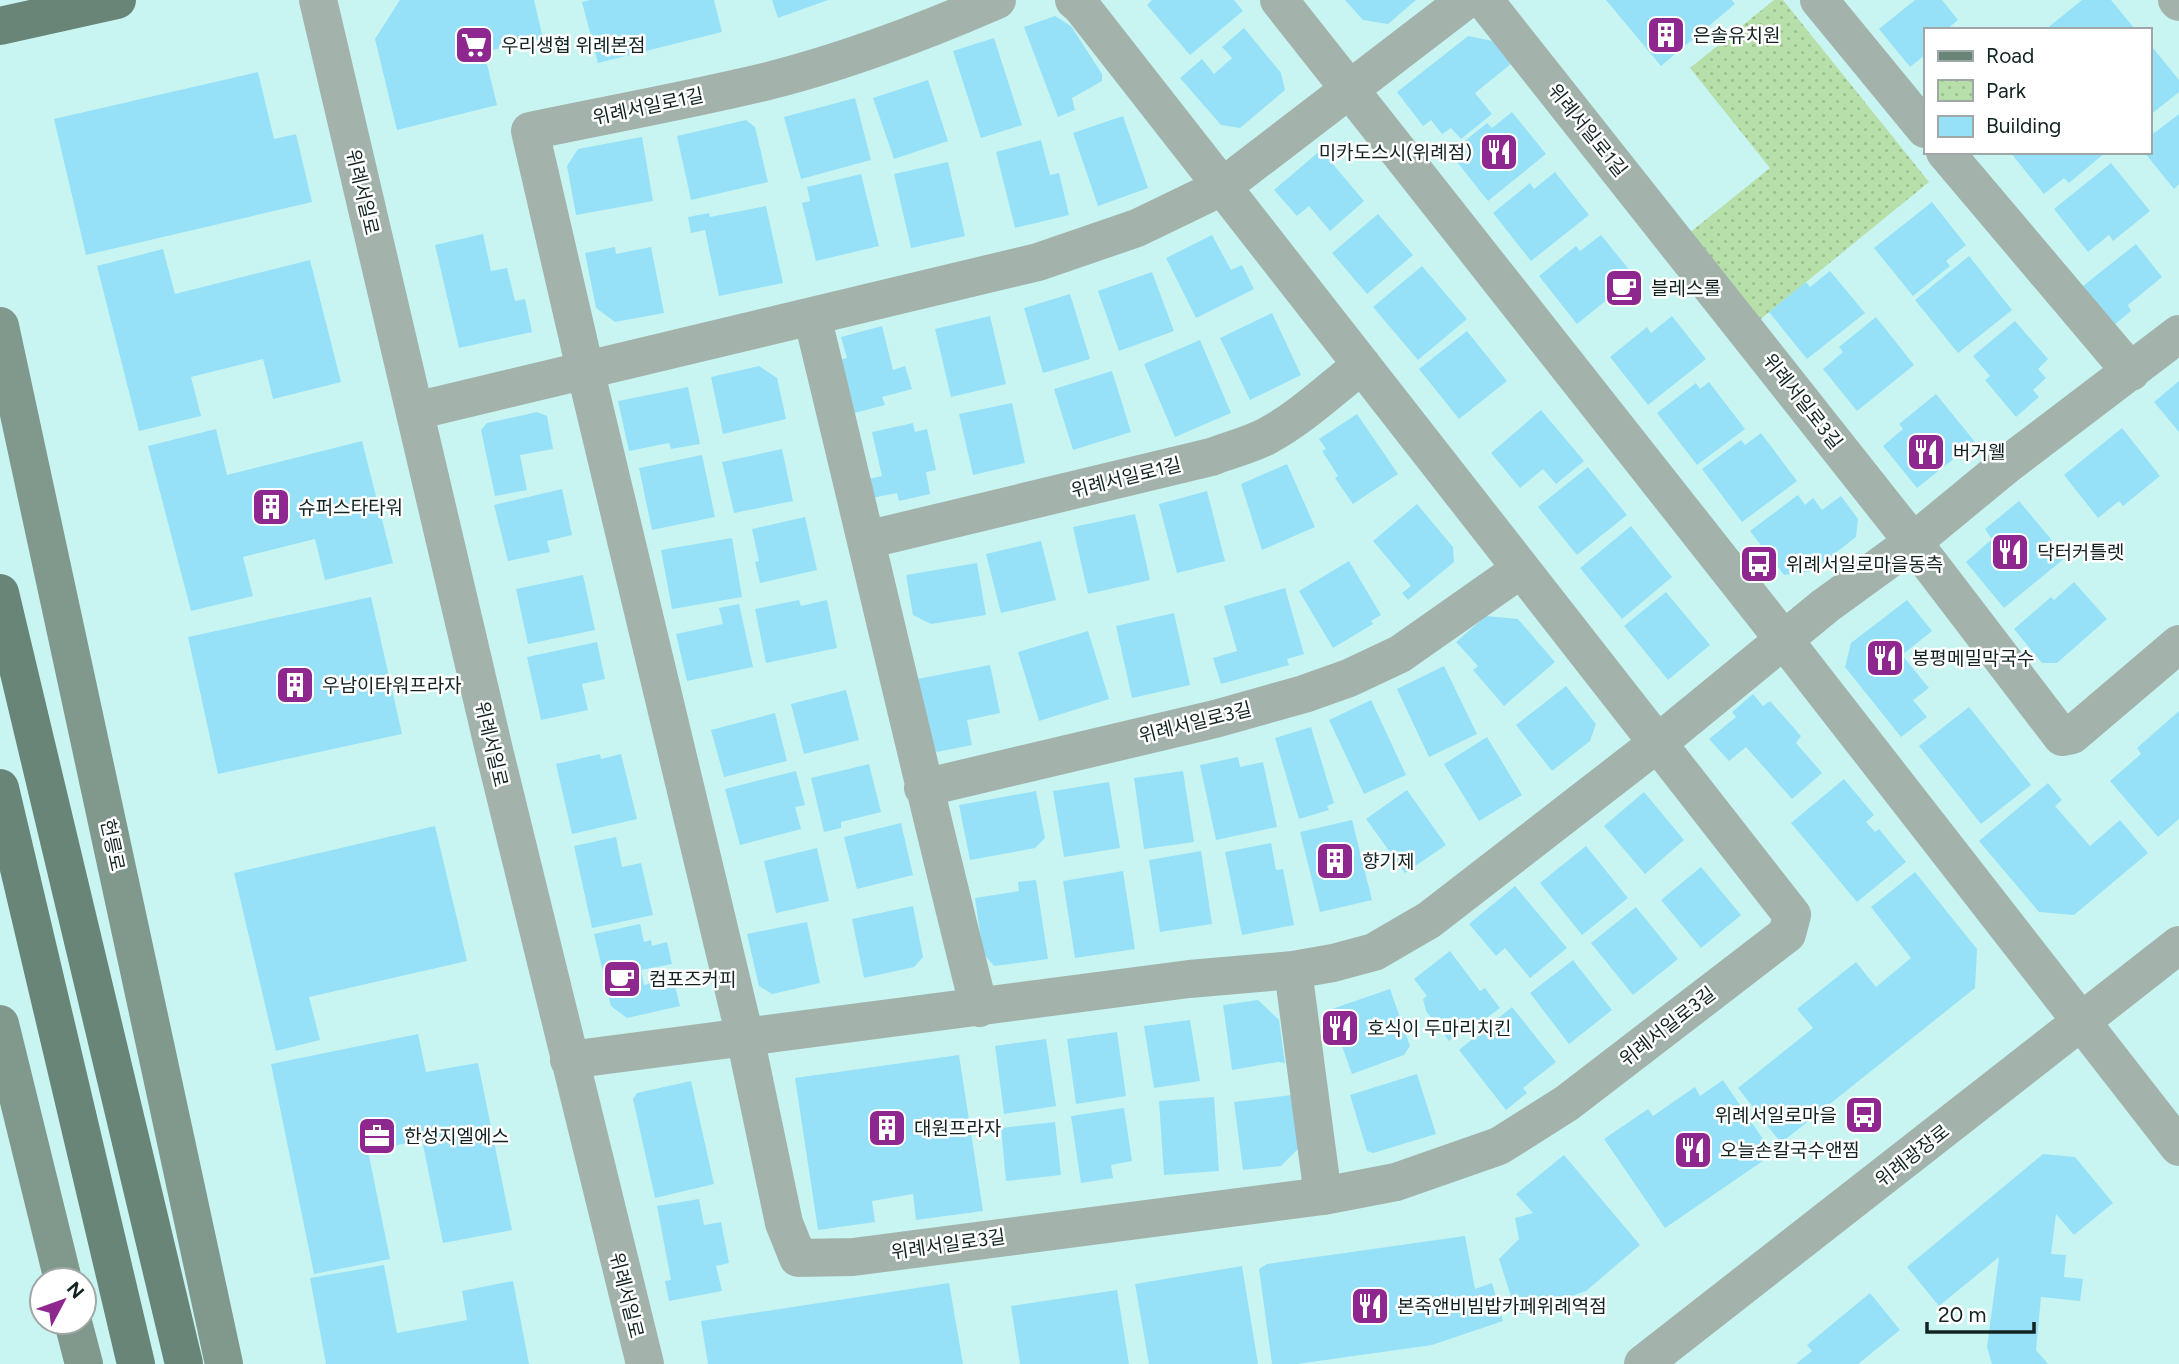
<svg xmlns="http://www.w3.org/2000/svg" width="2179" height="1364" viewBox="0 0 2179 1364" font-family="Figtree,'Noto Sans KR',sans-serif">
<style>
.park{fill:url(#park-dots)}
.building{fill:#96e1f8}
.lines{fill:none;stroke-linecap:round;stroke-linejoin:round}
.minor{stroke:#a3b3ac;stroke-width:38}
.tertiary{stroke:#a3b3ac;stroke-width:38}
.secondary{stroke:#81998d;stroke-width:38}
.primary{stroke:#688577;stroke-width:38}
.labels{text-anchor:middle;stroke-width:5;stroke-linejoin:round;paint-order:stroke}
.poi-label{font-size:19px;fill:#122322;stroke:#fff;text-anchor:start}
.street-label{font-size:19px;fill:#122322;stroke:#fff}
</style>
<defs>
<pattern id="park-dots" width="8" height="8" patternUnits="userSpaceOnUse" patternTransform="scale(1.75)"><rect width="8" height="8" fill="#b7dfa9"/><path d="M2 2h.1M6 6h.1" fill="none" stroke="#9cbf91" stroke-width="1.8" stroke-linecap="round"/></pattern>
</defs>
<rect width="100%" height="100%" fill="#c8f5f2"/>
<!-- park -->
<path class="park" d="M1774,0h9l146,182 -172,140 -69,-88 82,-66 -80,-100z"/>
<!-- building -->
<path class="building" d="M400,0h134l9,38 -59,14 13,53 -100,25 -22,-91z
M590,0h124l8,32 -124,31 -16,-61z
M772,0h56l-50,18z
M1152,0h82l9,11 -53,44 -43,-50z
M1345,0h71l-28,24 -25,-4z
M1606,0h126l3,4 -74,62z
M1915,0h27l16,20 -12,10h-21v17l-2,1 2,7 -15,12 -31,-38z
M2082,0h29l23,28 -89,2z
M1055,16l16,10 31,48v7l-30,17 3,12 -17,7 -34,-90z
M1244,28l37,45 4,17 -45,38 -19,-3 -41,-47 22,-19 12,15 18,-16 -10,-11z
M1468,36l25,5 18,23 -36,29 17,21 -31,25 -10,-11 -9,6 -11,-14 -8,6 -26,-34z
M994,38l28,87 -41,13 -28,-87z
M2149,43l30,37v12l-30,24z
M258,72l16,67 22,-5 16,68 -226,53 -32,-136z
M928,80l20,61 -54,18 -21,-61z
M855,98l16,62 -70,19 -17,-62z
M1512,112l34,42 -58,47 -38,-48 37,-30 5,5z
M2179,114v70l-5,5 -30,-37h5v-15z
M1123,116l25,72 -50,18 -25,-73z
M746,120l9,7 13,55 -77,18 -14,-64z
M642,137l11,64 -77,14 -9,-49 11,-17z
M1041,140l9,35 9,-2 10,42 -54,13 -19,-76z
M1321,150l43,51 -34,30 -21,-25 -12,10 -23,-26z
M2010,152h96l-37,31 -5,-5 -20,16z
M948,162l17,74 -54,12 -17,-74z
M2111,163l39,48 -37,30 -4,-6 -21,17 -34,-43z
M1555,172l34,43 -58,46 -38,-48 37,-30 4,6z
M861,174l18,72 -63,15 -14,-58 8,-2 -3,-14z
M1932,202l34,43 -20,16 4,5 -37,30 -39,-48z
M766,206l17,77 -64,13 -14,-66 -14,3 -3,-16 21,-4 1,4z
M1378,214l35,41 -46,39 -35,-41z
M483,234l8,37 16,-3 8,33 10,-2 7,33 -73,16 -24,-103z
M1212,235l19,35 11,-5 12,24 -58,29 -30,-60z
M1601,235l34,42 -58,47 -38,-48 37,-30 4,5z
M2136,244l26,33 -34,28 3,6 -17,14 -31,-39z
M615,247l1,7 35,-7 13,66 -49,9 -19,-14 -11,-55z
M163,249l12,45 135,-34 31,122 -68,17 -10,-40 -72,18 10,39 -62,15 -42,-165z
M1969,256l43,54 -54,43 -43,-53z
M1422,266l45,53 -49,41 -45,-53z
M1830,271l35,42 -58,46 -38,-47 37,-30 4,5z
M1152,272l22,59 -55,20 -21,-60z
M1070,294l20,65 -47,14 -19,-65z
M1272,313l29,62 -51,25 -30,-62z
M990,316l16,68 -55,13 -16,-68z
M1672,316l34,43 -58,46 -38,-48 37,-30 4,6z
M1876,317l38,48 -57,46 -34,-42 20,-17 -4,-5z
M2015,321l33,38 -10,10 8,9 -13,12 6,7 -23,20 -31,-37 5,-4 -17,-20z
M882,326l11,44 12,-4 7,23 -30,8 3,8 -42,11 -15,-53 19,-5 -6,-21z
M1467,331l40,50 -48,38 -40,-50z
M1200,340l31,73 -56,24 -31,-73z
M759,366l18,12 9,41 -63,15 -12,-57z
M1112,371l19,61 -58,18 -19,-61z
M2179,381v51l-25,-30z
M1709,382l36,47 -48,36 -40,-52 39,-30 4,6z
M688,387l12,57 -29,5 -2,-6 -40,8 -11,-50z
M1936,394l39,48 -58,46 -34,-42 20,-17 -4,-5z
M1012,403l13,60 -52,12 -14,-61z
M1541,410l43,51 -28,23 -13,-15 -23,19 -29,-35z
M537,412l10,4 6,33 -33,6 7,35 -32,6 -14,-66 6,-7z
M1357,414l41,60 -45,30 -18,-26 3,-2 -16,-25 4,-2 -7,-10z
M913,423l2,9 12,-3 9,41 -10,2 4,22 -31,7 -2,-8 -25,5 -4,-19 14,-3 -10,-44z
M2122,428l38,48 -37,30 -4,-5 -21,17 -34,-43z
M216,429l11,46 135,-34 31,122 -68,17 -10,-41 -72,18 10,39 -62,15 -43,-165z
M1761,433l36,48 -55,41 -40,-53 39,-29 4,5z
M782,449l11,52 -59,12 -12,-51z
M702,455l13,62 -63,13 -13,-62z
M1287,464l28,63 -53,23 -21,-66z
M1588,467l39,48 -50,40 -39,-48z
M562,489l10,46 -25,6 3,11 -42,9 -14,-56z
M1207,491l18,70 -48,12 -18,-69z
M1798,495l7,10 8,-7 9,12 19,-14 17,23 -2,18 -44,34 -28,4 -34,-44z
M2019,501l47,56 -62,51 -38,-46 26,-23 -7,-10z
M1417,504l36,43 1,15 -46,38 -6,-7 9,-7 -38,-45z
M1135,514l15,66 -62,14 -15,-67z
M805,517l12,53 -57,13 -5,-21 4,-1 -7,-32z
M1631,526l41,51 -50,42 -42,-51z
M732,538l10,59 -70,12 -11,-59z
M1041,541l15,59 -55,13 -15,-59z
M1349,561l32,54 -10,6 2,3 -40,24 -34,-57z
M977,563l9,52 -55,9 -18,-9 -7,-40z
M583,575l12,55 -67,14 -12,-55z
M2074,582l33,37 -50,44h-15l-28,-34 37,-32 3,3z
M1285,588l19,66 -17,5 2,6 -68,19 -8,-26 24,-7 -13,-45z
M1666,592l44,53 -42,35 -44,-54z
M371,597l31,137 -184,40 -30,-137z
M799,600l2,6 26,-6 10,48 -71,15 -11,-54z
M1907,600l25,31 -30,24 27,33 -16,12 14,17 -26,20 -56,-70 6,-24z
M739,604l14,63 -66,14 -11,-47 47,-10 -4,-16z
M1174,613l16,72 -58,13 -16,-72z
M1486,616l32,3 37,43 -51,44 -31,-36 5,-4 -22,-24z
M1088,631l21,68 -70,22 -21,-69z
M597,642l8,37 -23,5 6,26 -47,10 -14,-63z
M990,665l10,48 -33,7 5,25 -35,7 -13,-13 -12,-59z
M1444,666l33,68 -48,23 -32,-68z
M1566,686l30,38 -6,17 -38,30 -36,-46z
M846,690l13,50 -55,14 -13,-50z
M1753,694l10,12 7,-5 31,35 -5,7 26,30 -30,26 -46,-52 -17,14 -20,-22 27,-22 -4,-5z
M1371,700l35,75 -42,19 -35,-74z
M1969,707l62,78 -50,39 -62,-78z
M2179,711v108l-21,18 -48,-56 31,-27 -4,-6z
M775,713l12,48 -63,16 -13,-47z
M1311,727l23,76 -7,3 2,4 -30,9 -24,-81z
M1487,737l35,58 -43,26 -35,-57z
M600,754l1,5 20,-5 16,65 -65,15 -16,-70z
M1238,757l2,10 23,-5 14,65 -61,13 -16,-75z
M869,764l12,48 -40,10v6l-17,4 -13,-54z
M796,771l9,34 -10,2 6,22 -61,16 -15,-56z
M1183,771l11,71 -50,7 -10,-71z
M1844,779l30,36 -8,7 9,10 4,-3 27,33 -49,40 -66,-79z
M1109,782l11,66 -56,9 -11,-66z
M2048,783l14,17 -7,6 35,40 30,-26 28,33 -74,62 -35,-3 -60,-71z
M1407,790l39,55 -41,28 -39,-54z
M1036,791l9,47 -10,10 -65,12 -11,-55z
M1644,792l40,48 -39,34 -41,-48z
M1352,820l20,80 -52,12 -20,-80z
M901,823l12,52 -56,14 -13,-52z
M435,826l32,135 -158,36 11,43 -44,11 -42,-178z
M616,837l6,30 19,-4 12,52 -61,13 -18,-82z
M1271,843l5,27 7,-1 11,56 -52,10 -17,-83z
M1586,846l42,52 -46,37 -42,-52z
M817,848l12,53 -53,12 -12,-52z
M1201,851l11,73 -52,8 -11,-72z
M1701,867l40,48 -40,33 -40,-48z
M1123,871l12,78 -60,9 -12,-77z
M1915,872l62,77 -2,39 -194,155 -43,-55 75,-60 -16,-19 59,-47 20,25 35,-29 -40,-51z
M1036,880l12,79 -54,7 -11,-13 -8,-55 44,-7 -1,-9z
M1515,886l52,62 -37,30 -25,-30 -9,8 -27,-32z
M913,906l10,51 -9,10 -50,11 -12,-59z
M1636,907l42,52 -45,36 -42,-52z
M807,922l13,61 -48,11 -13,-8 -12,-52z
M640,924l4,18 7,-2 1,6 15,-4 5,22 -31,6 3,15 29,-7 7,28 -53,12 -16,-12 -17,-72z
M1450,951l30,40 5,-3 15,20 -31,23 -2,-4 -18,14 -23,-30 -3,-12 4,-3 -13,-17z
M1573,960l39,50 -43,34 -39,-51z
M1390,989l20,57 -6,9 -52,19 -23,-64z
M1258,1000l21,20 6,43 -7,-1 -46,8 -9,-65z
M1512,1007l44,55 -33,26 4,5 -21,17 -47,-60z
M1190,1020l10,61 -46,7 -10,-62z
M1117,1032l9,64 -50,8 -9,-65z
M418,1034l8,38 52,-9 34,167 -69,13 -21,-103 -54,11 22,108 -76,15 -43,-210z
M1046,1039l10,67 -52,8 -9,-68z
M959,1055l24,156 -67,9 -3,-26 -41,7 3,21 -57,8 -23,-152z
M1417,1074l19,60 -63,19 -6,-2 -17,-56z
M1723,1080l50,74 -108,74 -61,-89 44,-30 5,7 42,-29 5,9z
M691,1081l23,103 -59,14 -22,-99 4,-6z
M1292,1095l7,53 -18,18 -38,4 -9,-68z
M1214,1097l5,74 -55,4 -5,-74z
M1124,1108l8,53 -21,4 2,13 -32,5 -10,-67z
M1055,1122l6,53 -55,6 -5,-53z
M2043,1154l32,3 38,46 -39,32 -18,-21 -5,40 15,1 -2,22 19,2 -3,22 -39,-4 -5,53 12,14h-56l-5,-17 12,-90 -60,49 -32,-39z
M1564,1155l76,90 -54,46 -69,24 -18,-56 20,-20 -4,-21 18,-5 -17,-19z
M699,1199l5,26 17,-3 8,41 -13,3 6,25 -53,10 -4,-20 6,-1 -14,-74z
M1465,1236l10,53 17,-6 11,38 -71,24 -135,19h-25l-13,-95 8,-5z
M384,1265l13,68 70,-13 -5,-29 51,-10 16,83h-203l-16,-86z
M1242,1266l16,98h-109l-14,-80z
M949,1283l14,81h-255l-7,-43z
M1117,1290l12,74h-109l-9,-58z
M1870,1293l30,37 -42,34h-62l16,-13 -5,-6z"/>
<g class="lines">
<!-- minor -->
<path class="minor" d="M318,0l176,750 151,614
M997,0c-76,33 -155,63 -237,83 -76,18 -153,32 -230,48l55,238 160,668 39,186 14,35 55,-1 470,-61 73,-14 103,-36 68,-43 220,-169 5,-19 -711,-909 -7,-6
M1279,0l505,640 395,507
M1484,0l429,542 149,195 10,-2 107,-91
M1819,0l106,129
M2177,0l2,2
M1945,152l186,220
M812,316c56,230 109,462 167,692
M415,411l623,-149 99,-34 85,-41 244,-187
M866,540l345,-83c18,-7 39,-12 56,-21 35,-19 64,-47 95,-71
M923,788l292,-69 89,-25 45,-16 51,-24 121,-85
M1293,970l30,226
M569,1060l620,-81 104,-9 40,-7 41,-11 55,-32 230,-178 166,-136 88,-64 96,-79 170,-129"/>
<!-- tertiary -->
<path class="tertiary" d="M1643,1364l536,-419"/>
<!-- secondary -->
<path class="secondary" d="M0,326l224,1038
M0,1024l63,256
M73,1322l11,42"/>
<!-- primary -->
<path class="primary" d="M0,26l117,-26
M0,593l184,771
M0,788l136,576"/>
</g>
<!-- icons -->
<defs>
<symbol id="building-square" viewBox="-11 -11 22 22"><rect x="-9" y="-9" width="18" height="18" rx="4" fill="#8e288e" stroke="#fff"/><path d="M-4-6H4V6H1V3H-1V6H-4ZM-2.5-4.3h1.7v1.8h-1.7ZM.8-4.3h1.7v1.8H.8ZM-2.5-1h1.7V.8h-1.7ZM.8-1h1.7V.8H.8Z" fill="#fff"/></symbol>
<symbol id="supermarket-square" viewBox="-11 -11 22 22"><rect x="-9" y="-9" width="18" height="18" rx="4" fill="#8e288e" stroke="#fff"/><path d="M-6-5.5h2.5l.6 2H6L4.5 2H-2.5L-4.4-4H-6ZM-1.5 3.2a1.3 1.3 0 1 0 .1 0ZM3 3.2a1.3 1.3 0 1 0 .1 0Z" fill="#fff"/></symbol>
<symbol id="restaurant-square" viewBox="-11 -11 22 22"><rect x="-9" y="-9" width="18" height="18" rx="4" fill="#8e288e" stroke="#fff"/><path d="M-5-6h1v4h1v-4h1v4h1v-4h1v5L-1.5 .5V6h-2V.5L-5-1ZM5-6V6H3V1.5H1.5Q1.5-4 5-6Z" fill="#fff"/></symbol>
<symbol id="cafe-square" viewBox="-11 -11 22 22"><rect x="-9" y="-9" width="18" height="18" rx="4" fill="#8e288e" stroke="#fff"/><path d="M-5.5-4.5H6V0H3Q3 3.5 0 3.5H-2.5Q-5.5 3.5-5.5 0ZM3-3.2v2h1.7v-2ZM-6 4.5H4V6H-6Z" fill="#fff"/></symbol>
<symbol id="bus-square" viewBox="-11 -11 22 22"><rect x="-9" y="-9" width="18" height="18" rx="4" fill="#8e288e" stroke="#fff"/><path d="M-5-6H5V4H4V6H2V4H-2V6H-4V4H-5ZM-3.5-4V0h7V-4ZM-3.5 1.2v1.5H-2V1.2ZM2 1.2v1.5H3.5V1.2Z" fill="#fff"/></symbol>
<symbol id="office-square" viewBox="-11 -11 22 22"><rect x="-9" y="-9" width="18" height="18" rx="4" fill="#8e288e" stroke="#fff"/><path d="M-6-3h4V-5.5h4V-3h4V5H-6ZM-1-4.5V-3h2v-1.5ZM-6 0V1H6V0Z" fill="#fff"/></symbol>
</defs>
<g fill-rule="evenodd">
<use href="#building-square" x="1644" y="13" width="44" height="44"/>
<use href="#supermarket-square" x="452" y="23" width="44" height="44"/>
<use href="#restaurant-square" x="1477" y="130" width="44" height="44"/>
<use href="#cafe-square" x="1602" y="266" width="44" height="44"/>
<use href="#restaurant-square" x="1904" y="430" width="44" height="44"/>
<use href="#building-square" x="249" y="485" width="44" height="44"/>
<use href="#restaurant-square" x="1988" y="530" width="44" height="44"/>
<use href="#bus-square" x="1737" y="542" width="44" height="44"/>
<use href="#restaurant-square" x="1863" y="636" width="44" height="44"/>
<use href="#building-square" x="273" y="663" width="44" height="44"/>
<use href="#building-square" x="1313" y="839" width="44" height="44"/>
<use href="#cafe-square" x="600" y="957" width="44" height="44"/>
<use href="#restaurant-square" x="1318" y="1006" width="44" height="44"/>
<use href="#bus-square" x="1842" y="1093" width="44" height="44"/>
<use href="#building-square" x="865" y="1106" width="44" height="44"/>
<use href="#office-square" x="355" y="1114" width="44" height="44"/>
<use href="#restaurant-square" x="1671" y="1128" width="44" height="44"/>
<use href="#restaurant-square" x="1348" y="1284" width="44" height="44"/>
</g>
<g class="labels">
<!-- poi labels -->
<g class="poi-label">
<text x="1693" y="42">은솔유치원</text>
<text x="501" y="52">우리생협 위례본점</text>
<text x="1472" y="159" text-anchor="end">미카도스시(위례점)</text>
<text x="1651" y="295">블레스롤</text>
<text x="1953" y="459">버거웰</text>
<text x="298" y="514">슈퍼스타타워</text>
<text x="2037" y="559">닥터커틀렛</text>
<text x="1786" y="571">위례서일로마을동측</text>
<text x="1912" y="665">봉평메밀막국수</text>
<text x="322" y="692">우남이타워프라자</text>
<text x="1362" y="868">향기제</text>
<text x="649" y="986">컴포즈커피</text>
<text x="1367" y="1035">호식이 두마리치킨</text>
<text x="1837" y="1122" text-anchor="end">위례서일로마을</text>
<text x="914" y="1135">대원프라자</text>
<text x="404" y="1143">한성지엘에스</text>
<text x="1720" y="1157">오늘손칼국수앤찜</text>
<text x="1397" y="1313">본죽앤비빔밥카페위례역점</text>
</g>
<!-- street labels -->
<g class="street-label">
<text transform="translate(648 106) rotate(-12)" y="7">위례서일로1길</text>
<text transform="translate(1588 130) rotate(51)" y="7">위례서일로1길</text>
<text transform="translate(363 192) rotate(77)" y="7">위례서일로</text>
<text transform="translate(1803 401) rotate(52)" y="7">위례서일로3길</text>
<text transform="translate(1126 477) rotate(-14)" y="7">위례서일로1길</text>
<text transform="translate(1195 722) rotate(-14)" y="7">위례서일로3길</text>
<text transform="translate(492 744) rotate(77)" y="7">위례서일로</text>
<text transform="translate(113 845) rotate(78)" y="7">헌릉로</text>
<text transform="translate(1667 1026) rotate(-38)" y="7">위례서일로3길</text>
<text transform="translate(1912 1155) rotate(-38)" y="7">위례광장로</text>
<text transform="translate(948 1244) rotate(-8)" y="7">위례서일로3길</text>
<text transform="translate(627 1295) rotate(76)" y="7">위례서일로</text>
</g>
</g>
<!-- legend -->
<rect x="1924" y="28" width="228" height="126" fill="#ffffff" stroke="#a0a7a7" stroke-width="2"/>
<rect x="1938" y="51" width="35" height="10" fill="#688577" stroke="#a0a7a7" stroke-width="2"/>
<text x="1986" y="63" font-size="21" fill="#122322">Road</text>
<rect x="1938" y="80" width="35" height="21" fill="url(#park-dots)" stroke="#a0a7a7" stroke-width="2"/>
<text x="1986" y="98" font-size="21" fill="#122322">Park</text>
<rect x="1938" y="116" width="35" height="21" fill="#96e1f8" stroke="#a0a7a7" stroke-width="2"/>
<text x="1986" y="133" font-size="21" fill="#122322">Building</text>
<!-- north arrow -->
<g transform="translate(63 1301) rotate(49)"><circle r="33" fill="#ffffff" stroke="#a0a7a7" stroke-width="2"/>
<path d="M0-5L12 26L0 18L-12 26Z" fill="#8e288e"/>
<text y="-10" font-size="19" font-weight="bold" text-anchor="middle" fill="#122322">N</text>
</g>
<!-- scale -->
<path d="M1927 1322v10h107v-10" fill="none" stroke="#122322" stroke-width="3.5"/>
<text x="1938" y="1322" font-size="21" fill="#122322" stroke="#ffffff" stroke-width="5" paint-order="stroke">20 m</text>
</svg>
